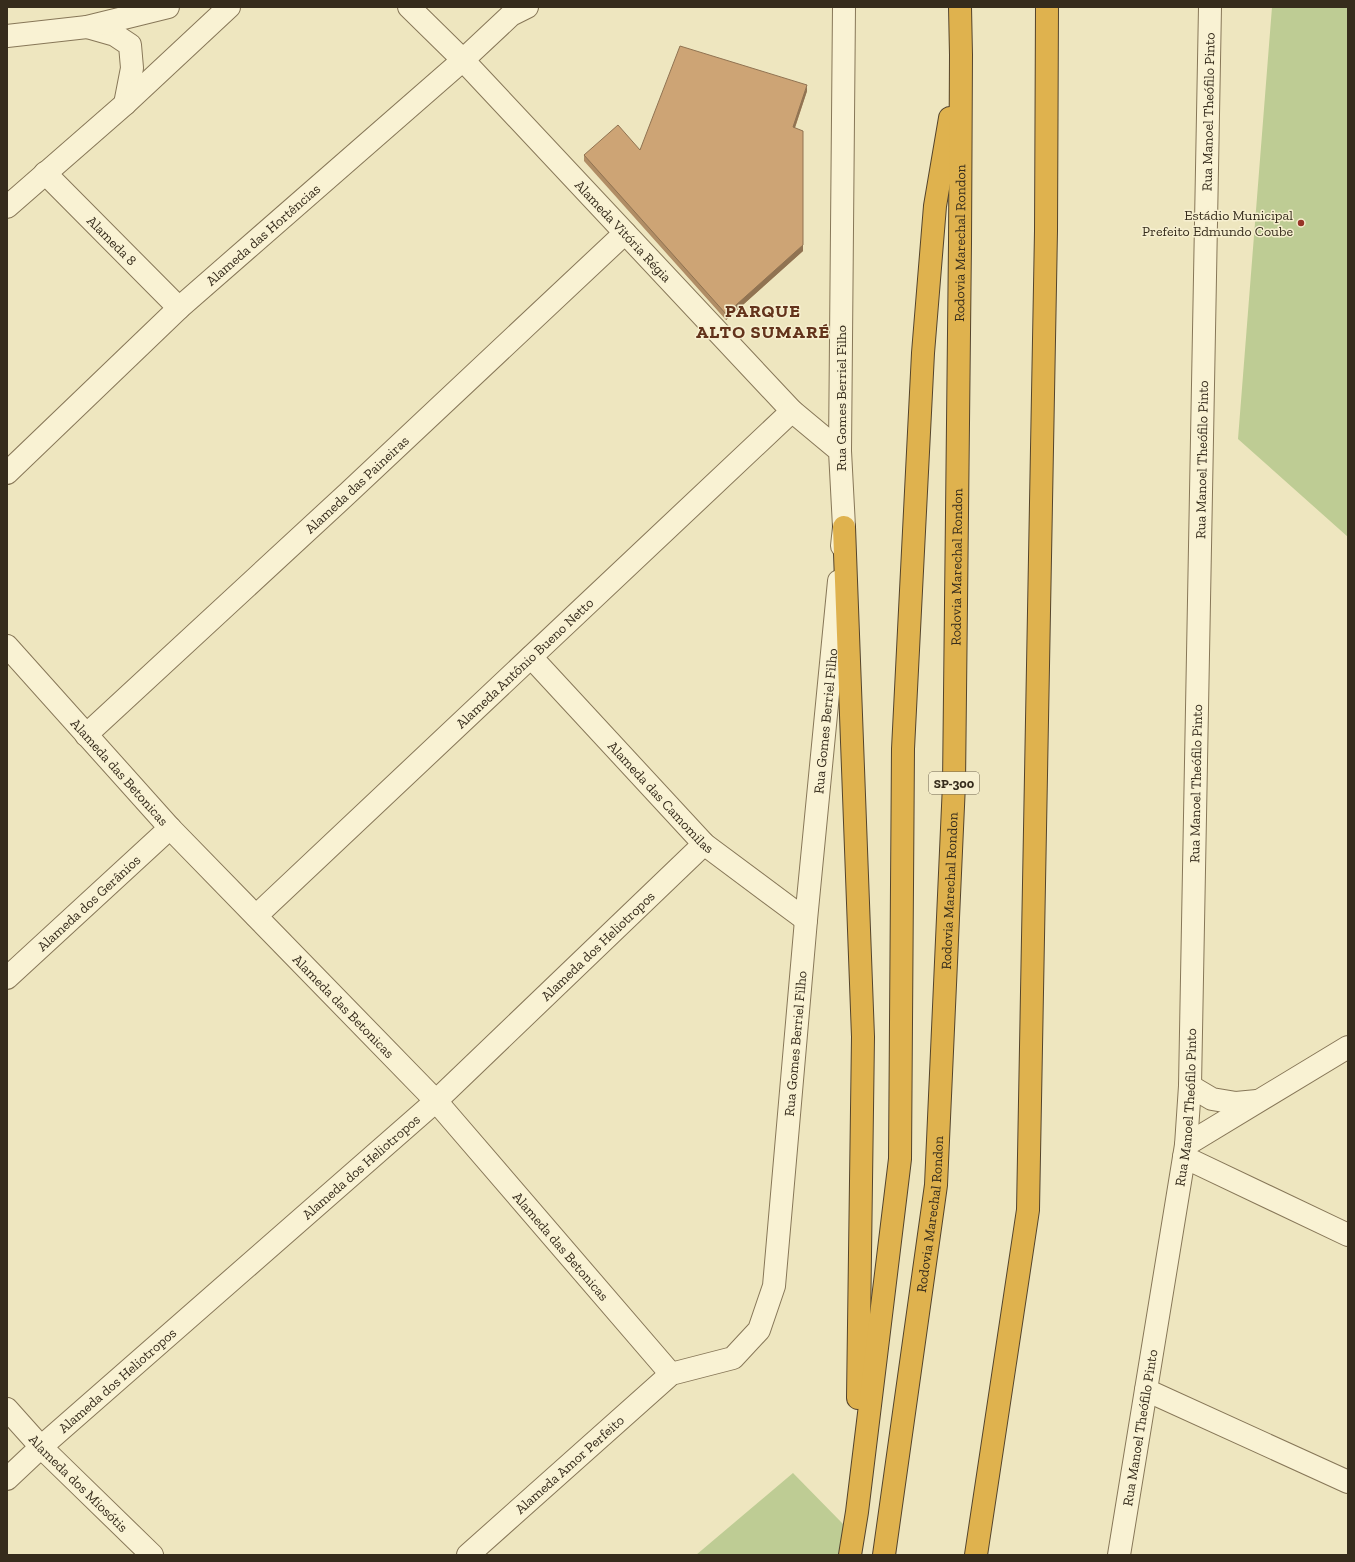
<svg xmlns="http://www.w3.org/2000/svg" width="1355" height="1562" viewBox="0 0 1355 1562" font-family="'Zilla Slab',serif">
<style>
.green{fill:#becc94}
.lines{fill:none;stroke-linecap:round;stroke-linejoin:round}
.minor-casing{stroke:#877758;stroke-width:24}
.tertiary-casing{stroke:#877758;stroke-width:24}
.motorway-casing{stroke:#54442c;stroke-width:24}
.minor{stroke:#f9f2d3;stroke-width:22}
.tertiary{stroke:#f9f2d3;stroke-width:22}
.motorway{stroke:#dfb24e;stroke-width:22}
.wall{fill:#b08d65}
.shaded-wall{fill:#907352}
.building{fill:#cda475;stroke:#907352}
.poi-dot{fill:#973427;stroke:#f6efcf;stroke-width:1.5}
.labels{text-anchor:middle;stroke-width:3;stroke-linejoin:round;paint-order:stroke}
.shield{fill:#f6efcf;stroke:#706652;stroke-width:1}
.shield-label{font-size:13px;font-weight:bold;fill:#362c1c}
.street-label{font-size:14px;fill:#362c1c;stroke:#f6efcf}
.poi-label{font-size:14px;fill:#362c1c;stroke:#f6efcf;text-anchor:end}
.district-label{font-size:18px;font-weight:bold;letter-spacing:1px;fill:#63331b;stroke:#f6efcf}
</style>
<rect width="100%" height="100%" fill="#eee6bf"/>
<!-- green -->
<path class="green" d="M1272,7h76v530l-110,-98z
M793,1473l51,52 -6,30h-142z"/>
<g class="lines">
<defs>
<g id="minor">
<path id="s1" d="M409,7l54,53 329,351 48,40 4,76 -2,19"/>
<path d="M87,27l28,8 15,10 2,23 -7,36"/>
<path d="M7,36l80,-9 81,-20"/>
<path id="s2" d="M45,173l134,135"/>
<path d="M7,207l118,-103 104,-97"/>
<path id="s3" d="M7,473l172,-165 284,-248 48,-45 16,-8"/>
<path id="s4" d="M7,646l163,182 266,273 235,273"/>
<path id="s5" d="M531,657l173,187 102,76"/>
<path id="s6" d="M86,735l262,-242 277,-260"/>
<path id="s7" d="M256,916l536,-505"/>
<path id="s8" d="M7,978l163,-150"/>
<path d="M1190,1086l22,13 24,4 21,-2"/>
<path d="M1186,1145l162,-98"/>
<path d="M1184,1157l164,78"/>
<path d="M1146,1390l202,92"/>
<path id="s9" d="M7,1409l34,38 111,108"/>
<path id="s10" d="M7,1479l34,-32 395,-346 268,-257"/>
<path id="s11" d="M468,1555l203,-181 62,-16 26,-28 15,-44 32,-366 33,-339"/>
<path id="s12" d="M1119,1555l67,-410 4,-59 20,-1079"/>
</g>
<path id="tertiary" d="M840,451l4,-444"/>
<g id="motorway">
<path d="M844,527l19,510 -5,361"/>
<path d="M850,1555l7,-43 43,-353 3,-410 20,-396 12,-147 15,-88"/>
<path id="s13" d="M884,1555l52,-370 18,-401 6,-541 1,-188 -1,-48"/>
<path d="M976,1555l52,-345 18,-979 1,-224"/>
</g>
</defs>
<!-- minor casing -->
<use href="#minor" class="minor-casing"/>
<!-- tertiary casing -->
<use href="#tertiary" class="tertiary-casing"/>
<!-- motorway casing -->
<use href="#motorway" class="motorway-casing"/>
<!-- minor -->
<use href="#minor" class="minor"/>
<!-- tertiary -->
<use href="#tertiary" class="tertiary"/>
<!-- motorway -->
<use href="#motorway" class="motorway"/>
</g>
<!-- wall -->
<path class="wall" d="M807,91l-12,37 8,123 -77,69 -142,-159v-6l56,-5z"/>
<!-- shaded-wall -->
<path class="shaded-wall" d="M807,85v6l-14,42v-6z
M803,131v120l-77,69v-6z"/>
<!-- building -->
<path class="building" d="M680,46l127,39 -14,42 10,4v114l-77,69 -142,-159 34,-30 22,25z"/>
<!-- markers -->
<circle class="poi-dot" cx="1301" cy="223" r="4"/>
<g class="labels">
<!-- shield labels -->
<rect class="shield" x="929" y="772" width="50" height="22" rx="3"/>
<g class="shield-label">
<text x="954" y="788">SP-300</text>
</g>
<!-- street labels -->
<g class="street-label">
<text dy="5" stroke="none"><textPath href="#s12" startOffset="1449">Rua Manoel Theófilo Pinto</textPath></text>
<text dy="5" stroke="none"><textPath href="#s1" startOffset="310">Alameda Vitória Régia</textPath></text>
<text dy="5" stroke="none"><textPath href="#s3" startOffset="350">Alameda das Hortências</textPath></text>
<text dy="5" stroke="none"><textPath href="#s2" startOffset="95">Alameda 8</textPath></text>
<text dy="5" stroke="none"><textPath href="#s13" startOffset="1316">Rodovia Marechal Rondon</textPath></text>
<text transform="translate(841 398) rotate(-90)" y="5">Rua Gomes Berriel Filho</text>
<text dy="5" stroke="none"><textPath href="#s12" startOffset="1101">Rua Manoel Theófilo Pinto</textPath></text>
<text dy="5" stroke="none"><textPath href="#s6" startOffset="369">Alameda das Paineiras</textPath></text>
<text dy="5" stroke="none"><textPath href="#s13" startOffset="992">Rodovia Marechal Rondon</textPath></text>
<text dy="5" stroke="none"><textPath href="#s7" startOffset="369">Alameda Antônio Bueno Netto</textPath></text>
<text dy="5" stroke="none"><textPath href="#s11" startOffset="988">Rua Gomes Berriel Filho</textPath></text>
<text dy="5" stroke="none"><textPath href="#s4" startOffset="169">Alameda das Betonicas</textPath></text>
<text dy="5" stroke="none"><textPath href="#s12" startOffset="777">Rua Manoel Theófilo Pinto</textPath></text>
<text dy="5" stroke="none"><textPath href="#s5" startOffset="191">Alameda das Camomilas</textPath></text>
<text dy="5" stroke="none"><textPath href="#s13" startOffset="668">Rodovia Marechal Rondon</textPath></text>
<text dy="5" stroke="none"><textPath href="#s8" startOffset="111">Alameda dos Gerânios</textPath></text>
<text dy="5" stroke="none"><textPath href="#s10" startOffset="796">Alameda dos Heliotropos</textPath></text>
<text dy="5" stroke="none"><textPath href="#s4" startOffset="493">Alameda das Betonicas</textPath></text>
<text dy="5" stroke="none"><textPath href="#s11" startOffset="664">Rua Gomes Berriel Filho</textPath></text>
<text dy="5" stroke="none"><textPath href="#s12" startOffset="453">Rua Manoel Theófilo Pinto</textPath></text>
<text dy="5" stroke="none"><textPath href="#s10" startOffset="472">Alameda dos Heliotropos</textPath></text>
<text dy="5" stroke="none"><textPath href="#s13" startOffset="344">Rodovia Marechal Rondon</textPath></text>
<text dy="5" stroke="none"><textPath href="#s4" startOffset="817">Alameda das Betonicas</textPath></text>
<text dy="5" stroke="none"><textPath href="#s10" startOffset="148">Alameda dos Heliotropos</textPath></text>
<text dy="5" stroke="none"><textPath href="#s12" startOffset="129">Rua Manoel Theófilo Pinto</textPath></text>
<text dy="5" stroke="none"><textPath href="#s11" startOffset="136">Alameda Amor Perfeito</textPath></text>
<text dy="5" stroke="none"><textPath href="#s9" startOffset="103">Alameda dos Miosótis</textPath></text>
</g>
<!-- poi labels -->
<g class="poi-label">
<text x="1293" y="220">Estádio Municipal<tspan x="1293" dy="16">Prefeito Edmundo Coube</tspan></text>
</g>
<!-- district labels -->
<g class="district-label">
<text x="763" y="317">PARQUE<tspan x="763" dy="21">ALTO SUMARÉ</tspan></text>
</g>
</g>
<!-- border -->
<rect width="1355" height="1562" fill="none" stroke="#362c1c" stroke-width="16"/>
</svg>
